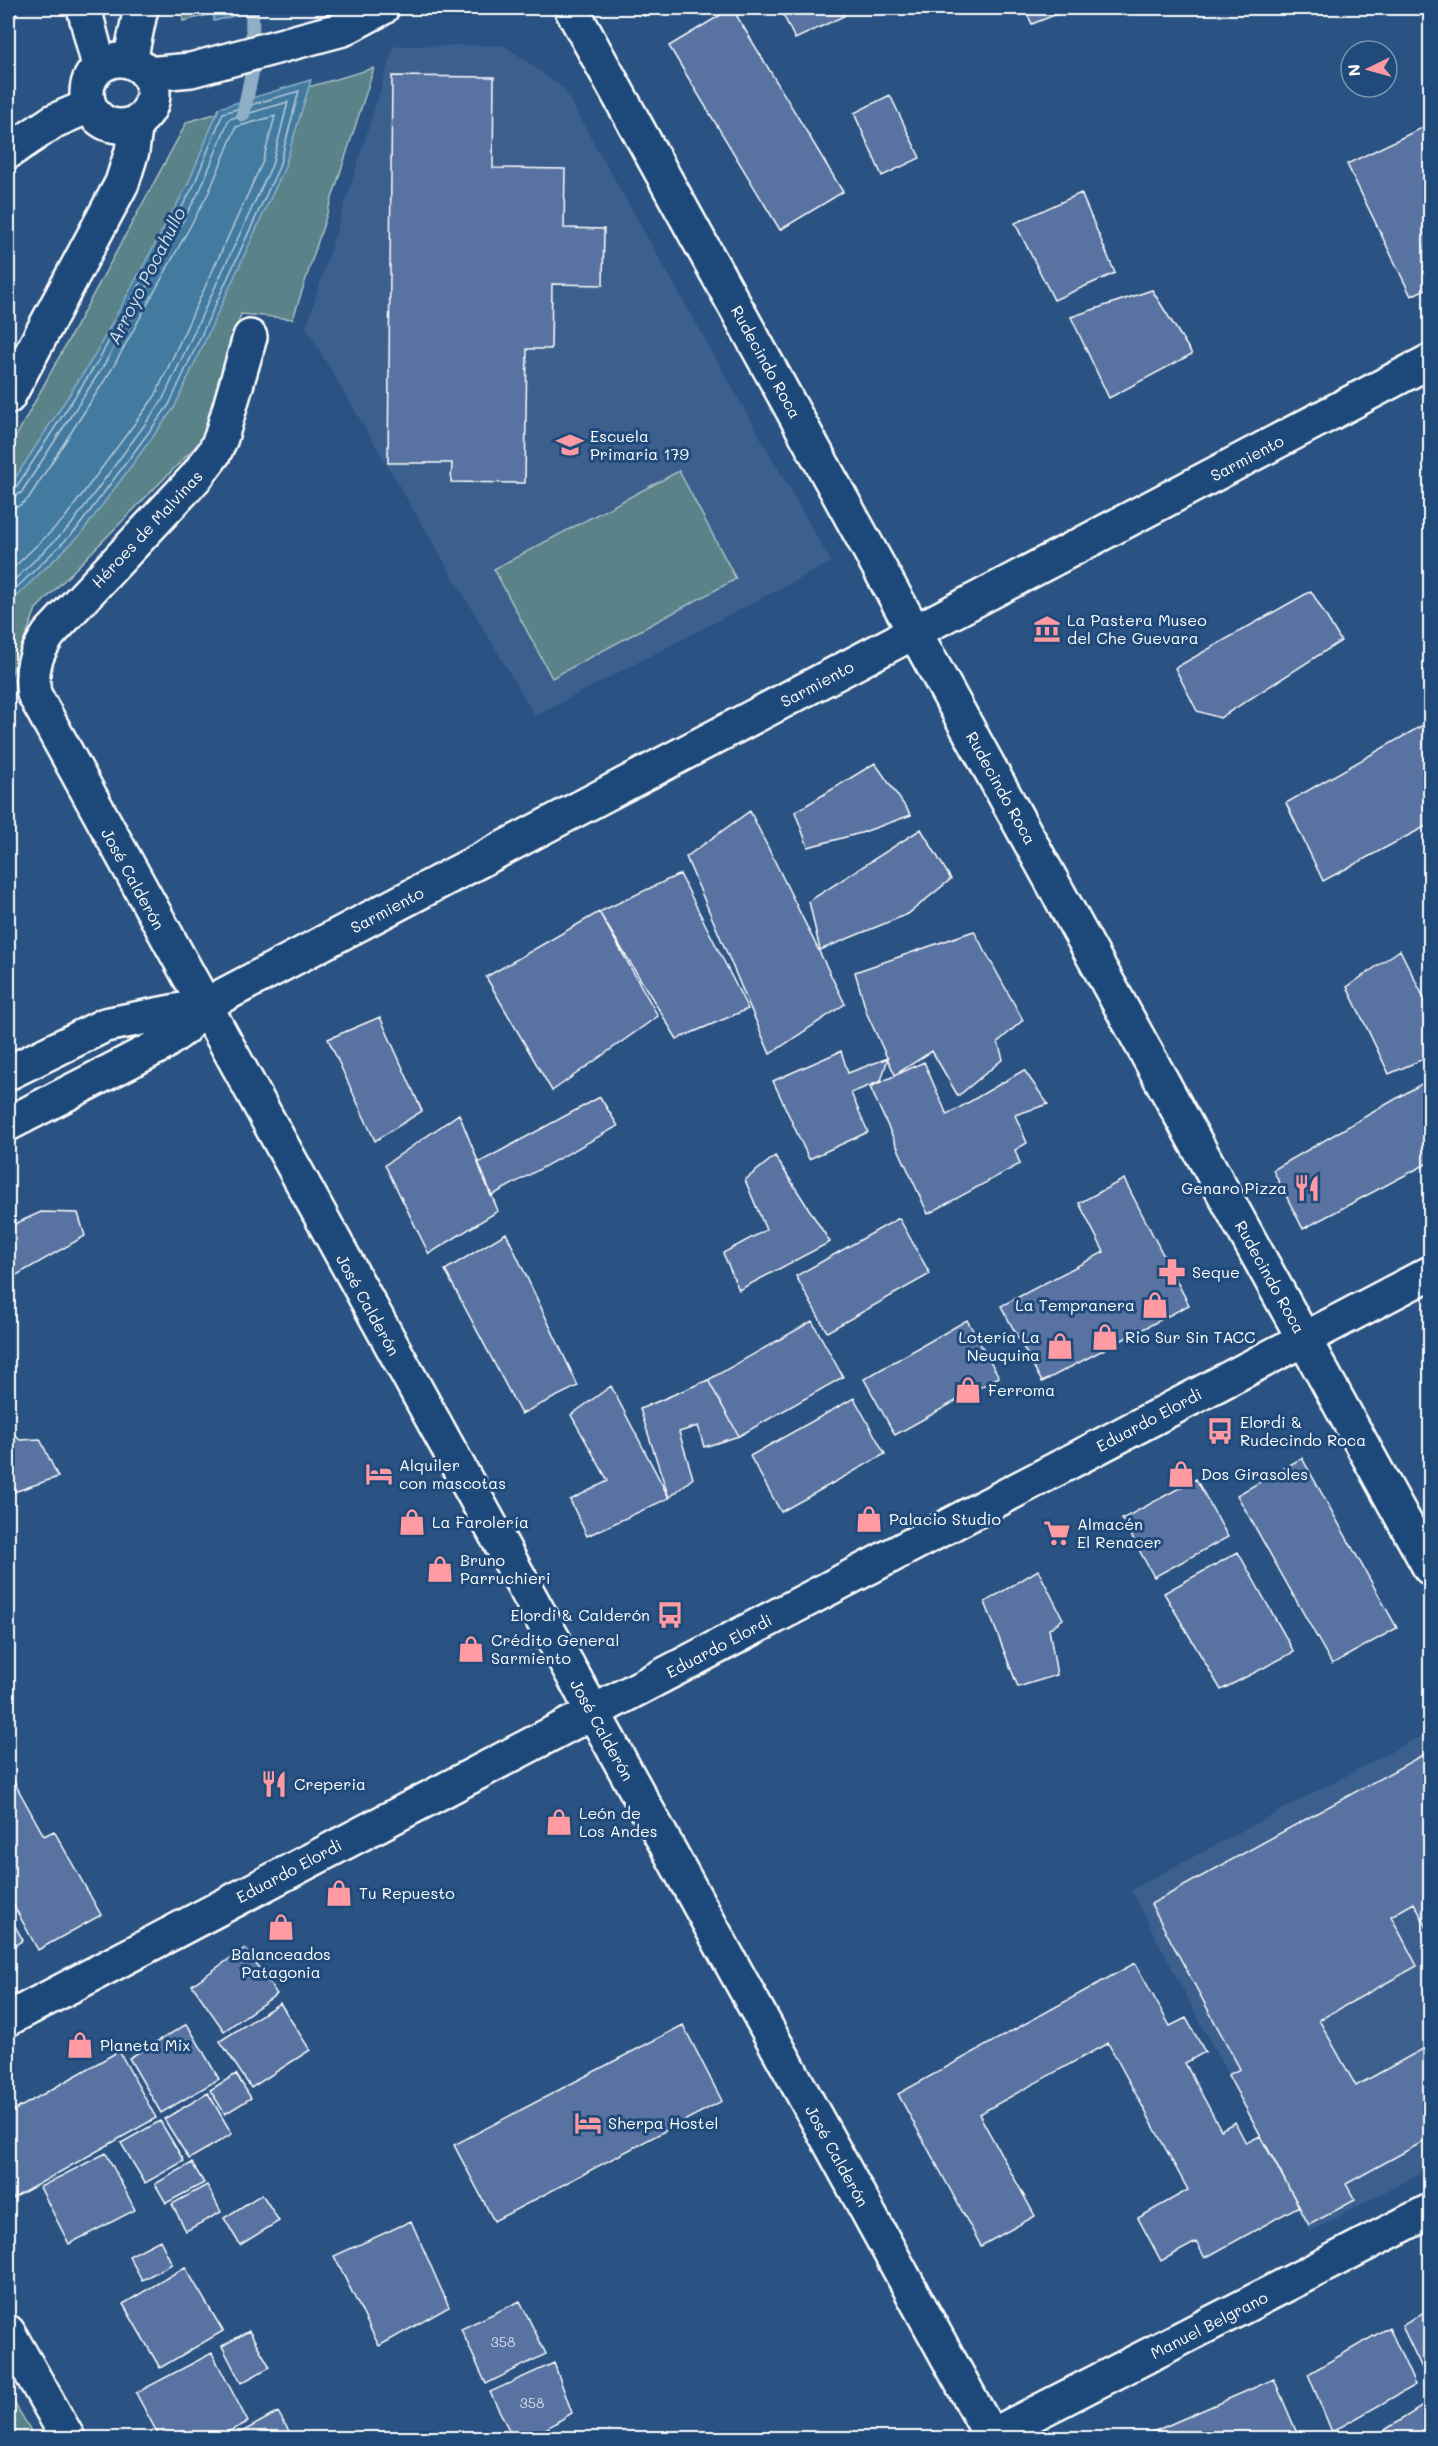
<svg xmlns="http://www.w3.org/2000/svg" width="1438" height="2446" viewBox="0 0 1438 2446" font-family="Mali,sans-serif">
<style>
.built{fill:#3c5f8e}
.green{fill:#5a8289;stroke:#acc0c4;stroke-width:1.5}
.water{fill:#437aa0;stroke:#8eafc6;stroke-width:1.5}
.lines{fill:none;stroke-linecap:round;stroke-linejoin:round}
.shore{stroke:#b4cad9;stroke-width:1.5}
.stream{stroke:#8eafc6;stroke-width:14}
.building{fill:#5873a2;stroke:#fff;stroke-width:1.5}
.minor-casing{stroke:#fff;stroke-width:38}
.secondary-casing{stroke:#fff;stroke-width:38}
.minor{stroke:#1f4a7a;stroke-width:33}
.secondary{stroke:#1f4a7a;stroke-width:33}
.labels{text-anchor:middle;stroke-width:6;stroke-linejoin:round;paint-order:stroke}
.number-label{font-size:14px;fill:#d5dce8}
.street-label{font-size:16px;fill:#fff;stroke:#1f4a7a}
.poi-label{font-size:16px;fill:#fff;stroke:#1f4a7a;text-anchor:start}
.water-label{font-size:18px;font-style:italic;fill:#d0dee7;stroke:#1f4a7a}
</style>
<rect width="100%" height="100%" fill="#2a5282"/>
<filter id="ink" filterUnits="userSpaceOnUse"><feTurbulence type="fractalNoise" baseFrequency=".0167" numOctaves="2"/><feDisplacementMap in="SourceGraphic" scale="12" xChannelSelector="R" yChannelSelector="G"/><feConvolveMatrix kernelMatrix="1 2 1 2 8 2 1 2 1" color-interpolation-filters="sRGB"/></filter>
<g filter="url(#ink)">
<!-- built -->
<path class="built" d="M504,45l59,43 268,474 -296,154 -229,-388 88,-282z
M1430,1731v437l-120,64 -179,-342z"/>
<!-- green -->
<path class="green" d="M182,8h54l-53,13z
M374,68l-81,251 -52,-5 -39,126 -166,169 -28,74v-232l179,-329z
M679,471l57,108 -184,99 -58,-109z
M8,2392l27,46h-27z"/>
<!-- water -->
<path class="water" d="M213,8h52l-51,13z
M311,80l-27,89 -110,239 -93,126 -73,70v-115l85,-131 96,-176 30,-74z"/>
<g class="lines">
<!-- shore -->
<path class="shore" d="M8,492l7,-3 83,-128 96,-176 29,-72 76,-22 -20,76 -110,238 -93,125 -68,66
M8,499l13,-6 83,-128 97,-177 28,-69 59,-17 -16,63 -110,236 -91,124 -63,61
M8,509l11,-3 9,-7 84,-130 97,-177 27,-65 39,-11 -12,45 -108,235 -91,123 -56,54"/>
<!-- stream -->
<path class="stream" d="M243,115l10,-47 -1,-60"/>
</g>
<!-- building -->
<path class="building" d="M8,8h8v9l-8,-2z
M640,8h22l-18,8z
M732,8l111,184 -63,38 -111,-184z
M780,8h60l4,8 -49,23z
M1024,8h48l-40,16z
M392,76l102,1 -1,91 72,1 -1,59 40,1 -1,56 -51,-1 -1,65h-24l-2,134 -74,-1 1,-19h-64z
M890,95l30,63 -38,18 -28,-63z
M1430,124v163l-19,9 -64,-132z
M1081,193l34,80 -61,27 -39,-77z
M1152,290l40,64 -83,44 -38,-81z
M1311,591l30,50 -121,77 -23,-7 -22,-43z
M1430,721v103l-107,57 -37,-78z
M875,763l36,52 -50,18 -53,14 -13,-35z
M750,811l95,193 -75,50 -84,-197z
M921,829l30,50 -43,35 -88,36 -11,-49z
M680,874l68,135 -71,30 -78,-127z
M599,912l59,104 -106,75 -66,-114z
M974,931l49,89 -25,22 5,17 -45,37 -26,-45 -37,24 -28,-61 -12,-42z
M1400,950l30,60v46l-41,18 -42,-87z
M380,1017l42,94 -47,30 -47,-102z
M841,1051l7,22 40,-15 -7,23 -30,12 17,39 -59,27 -36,-78z
M924,1062l23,53 77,-45 24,34 -33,11 12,28 -12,7 5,14 -92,50 -58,-127z
M1430,1079v83l-127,67 -30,-59z
M600,1097l18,29 -127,70 -13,-33z
M459,1114l39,97 -69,43 -44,-89z
M775,1156l55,86 -91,48 -16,-37 43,-23 -21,-50z
M1124,1179l65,126 -147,77 -41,-76 103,-54 -25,-49z
M41,1212l37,1 7,23 -77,44v-53z
M899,1218l31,56 -103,58 -31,-56z
M506,1233l72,153 -57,28 -76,-144z
M967,1320l32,57 -104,58 -31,-56z
M812,1321l31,56 -104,59 -31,-56z
M708,1380l31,56 -35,11 -6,-21 -19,6 14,46 -24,20 -29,-89z
M611,1386l58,112 -82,38 -17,-36 38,-19 -37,-66z
M854,1398l31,56 -104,58 -31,-56z
M8,1429l12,11 20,-1 18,38 -50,17z
M1302,1458l95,170 -65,36 -95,-169z
M1196,1479l32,58 -74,40 -32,-58z
M1238,1552l56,100 -73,38 -57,-97z
M1038,1570l25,49 -14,10 8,46 -39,12 -33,-85z
M1430,1751v182l-16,-30 -23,13 26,50 -98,54 37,66 74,-41v93l-84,46 9,16 -46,25 -81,-150 12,-6 -89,-165z
M8,1771l36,65 10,-5 47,84 -63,35 -30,-55z
M8,1914l15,26 -15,10z
M245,1948l32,46 -53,37 -32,-46z
M1135,1963l35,63 16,-8 19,34 -20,11 36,67 14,-8 11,21 14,-7 39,70 -94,52 -9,-16 -35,19 -23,-43 50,-28 -80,-147 -129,71 56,102 -54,30 -83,-152z
M280,2003l30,47 -59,38 -31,-47z
M187,2024l32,55 -58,34 -32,-55z
M683,2025l39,76 -228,120 -40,-76z
M119,2051l37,67 -144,81 -4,-7v-78z
M236,2074l15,24 -26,16 -15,-24z
M208,2093l24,41 -43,25 -25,-40z
M160,2121l24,40 -39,22 -24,-40z
M106,2153l29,57 -66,34 -29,-57z
M192,2163l12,20 -38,20 -11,-19z
M207,2185l14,27 -35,19 -14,-27z
M262,2194l17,27 -39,24 -16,-27z
M411,2221l38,86 -70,39 -45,-90z
M160,2240l12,24 -30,16 -13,-24z
M185,2267l38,64 -63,37 -37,-64z
M520,2301l26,53 -60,30 -25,-55z
M1430,2308v77l-28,-59z
M1389,2327l26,58 -83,47 -24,-58z
M249,2331l21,36 -29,16 -19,-37z
M212,2353l36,69 -32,16h-56l-24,-45z
M554,2363l18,50 -41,25h-18l-23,-46z
M1274,2379l25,59h-160z
M1429,2402l1,36h-58z
M278,2412l15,26h-62z"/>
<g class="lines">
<defs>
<path id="minor" d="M84,8l15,58
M571,8l859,1560
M87 93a33 33 0 1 1 66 0a33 33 0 1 1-66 0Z
M130,61l11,-53
M147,74l44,-4 152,-41 39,-21
M8,152l46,-31 35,-15
M250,337l-29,101 -7,15 -18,24 -147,157c-14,20 -19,36 -15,60l958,1744
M8,397l114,-214 10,-32 4,-29
M8,1073l97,-48 98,-19 1227,-645
M8,1124l153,-79 22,-16 20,-23
M8,2332l60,106
M987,2438l443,-227"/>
<path id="secondary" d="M8,2019l1422,-746"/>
</defs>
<!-- minor casing -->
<use href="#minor" class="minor-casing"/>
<!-- secondary casing -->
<use href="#secondary" class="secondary-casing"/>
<!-- minor -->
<use href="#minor" class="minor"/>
<!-- secondary -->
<use href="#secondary" class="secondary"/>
</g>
</g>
<!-- icons -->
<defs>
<symbol id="school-bare" viewBox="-9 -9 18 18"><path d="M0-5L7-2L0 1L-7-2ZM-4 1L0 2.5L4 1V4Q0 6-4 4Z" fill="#ff9aa2" stroke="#1f4a7a" stroke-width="2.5" paint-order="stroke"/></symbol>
<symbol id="museum-bare" viewBox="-9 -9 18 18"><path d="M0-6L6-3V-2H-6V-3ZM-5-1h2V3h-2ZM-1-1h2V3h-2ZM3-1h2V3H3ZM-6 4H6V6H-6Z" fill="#ff9aa2" stroke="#1f4a7a" stroke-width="2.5" paint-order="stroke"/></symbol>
<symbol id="restaurant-bare" viewBox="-9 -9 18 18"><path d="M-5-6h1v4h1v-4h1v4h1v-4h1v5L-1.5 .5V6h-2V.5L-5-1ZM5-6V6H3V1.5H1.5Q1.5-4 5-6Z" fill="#ff9aa2" stroke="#1f4a7a" stroke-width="2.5" paint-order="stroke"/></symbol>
<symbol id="pharmacy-bare" viewBox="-9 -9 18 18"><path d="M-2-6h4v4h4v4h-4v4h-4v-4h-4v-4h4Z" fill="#ff9aa2" stroke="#1f4a7a" stroke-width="2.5" paint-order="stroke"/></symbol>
<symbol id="shop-bare" viewBox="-9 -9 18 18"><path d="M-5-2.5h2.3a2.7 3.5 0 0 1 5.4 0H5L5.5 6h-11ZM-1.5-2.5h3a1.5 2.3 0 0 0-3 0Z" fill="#ff9aa2" stroke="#1f4a7a" stroke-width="2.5" paint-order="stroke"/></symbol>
<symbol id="bus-bare" viewBox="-9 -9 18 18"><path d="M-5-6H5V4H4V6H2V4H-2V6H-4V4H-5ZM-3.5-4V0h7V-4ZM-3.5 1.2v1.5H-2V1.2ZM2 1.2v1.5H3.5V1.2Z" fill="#ff9aa2" stroke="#1f4a7a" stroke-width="2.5" paint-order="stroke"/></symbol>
<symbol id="hotel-bare" viewBox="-9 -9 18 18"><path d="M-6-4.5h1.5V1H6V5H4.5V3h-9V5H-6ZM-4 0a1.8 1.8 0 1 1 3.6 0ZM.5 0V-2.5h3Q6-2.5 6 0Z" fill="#ff9aa2" stroke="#1f4a7a" stroke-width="2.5" paint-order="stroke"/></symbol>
<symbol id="supermarket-bare" viewBox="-9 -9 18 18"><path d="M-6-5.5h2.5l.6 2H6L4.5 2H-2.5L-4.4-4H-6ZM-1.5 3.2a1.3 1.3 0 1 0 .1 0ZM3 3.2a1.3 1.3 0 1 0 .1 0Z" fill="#ff9aa2" stroke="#1f4a7a" stroke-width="2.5" paint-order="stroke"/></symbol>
</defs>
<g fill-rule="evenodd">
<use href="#school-bare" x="551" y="426" width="38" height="38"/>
<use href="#museum-bare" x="1028" y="610" width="38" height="38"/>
<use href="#restaurant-bare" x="1288" y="1169" width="38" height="38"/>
<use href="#pharmacy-bare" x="1153" y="1253" width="38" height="38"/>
<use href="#shop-bare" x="1136" y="1286" width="38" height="38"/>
<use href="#shop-bare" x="1086" y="1318" width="38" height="38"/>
<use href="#shop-bare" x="1041" y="1327" width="38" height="38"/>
<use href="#shop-bare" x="949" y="1371" width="38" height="38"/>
<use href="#bus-bare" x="1201" y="1412" width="38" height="38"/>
<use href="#hotel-bare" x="360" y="1455" width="38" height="38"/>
<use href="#shop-bare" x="1162" y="1455" width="38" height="38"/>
<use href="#shop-bare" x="850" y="1500" width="38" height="38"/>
<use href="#shop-bare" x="393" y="1503" width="38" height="38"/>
<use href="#supermarket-bare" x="1038" y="1514" width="38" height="38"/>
<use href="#shop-bare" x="421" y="1550" width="38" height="38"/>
<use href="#bus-bare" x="651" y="1596" width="38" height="38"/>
<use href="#shop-bare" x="452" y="1630" width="38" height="38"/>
<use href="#restaurant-bare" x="255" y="1765" width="38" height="38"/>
<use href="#shop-bare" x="540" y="1803" width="38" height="38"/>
<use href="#shop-bare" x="320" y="1874" width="38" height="38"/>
<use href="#shop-bare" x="262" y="1908" width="38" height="38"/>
<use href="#shop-bare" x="61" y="2026" width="38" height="38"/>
<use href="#hotel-bare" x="569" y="2104" width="38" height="38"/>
</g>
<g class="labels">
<!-- number labels -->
<g class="number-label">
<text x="503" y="2347">358</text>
<text x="532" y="2408">358</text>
</g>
<!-- street labels -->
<g class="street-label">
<text transform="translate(766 362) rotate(61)" y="6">Rudecindo Roca</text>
<text transform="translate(1247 458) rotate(-28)" y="6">Sarmiento</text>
<text transform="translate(147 529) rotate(-47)" y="6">Héroes de Malvinas</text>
<text transform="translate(817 684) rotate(-28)" y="6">Sarmiento</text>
<text transform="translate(1001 788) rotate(61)" y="6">Rudecindo Roca</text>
<text transform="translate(133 879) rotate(61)" y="6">José Calderón</text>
<text transform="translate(387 910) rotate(-28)" y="6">Sarmiento</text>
<text transform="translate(1270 1277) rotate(61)" y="6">Rudecindo Roca</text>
<text transform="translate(368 1305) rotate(61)" y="6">José Calderón</text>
<text transform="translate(1149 1420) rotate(-28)" y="6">Eduardo Elordi</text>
<text transform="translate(719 1646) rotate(-28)" y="6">Eduardo Elordi</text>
<text transform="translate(602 1730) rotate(61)" y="6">José Calderón</text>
<text transform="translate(289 1871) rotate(-28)" y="6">Eduardo Elordi</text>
<text transform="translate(837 2156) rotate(61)" y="6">José Calderón</text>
<text transform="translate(1209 2325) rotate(-27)" y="6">Manuel Belgrano</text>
</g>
<!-- poi labels -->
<g class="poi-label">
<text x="590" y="442">Escuela<tspan x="590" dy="18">Primaria 179</tspan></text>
<text x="1067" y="626">La Pastera Museo<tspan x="1067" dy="18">del Che Guevara</tspan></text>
<text x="1287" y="1194" text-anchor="end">Genaro Pizza</text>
<text x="1192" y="1278">Seque</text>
<text x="1135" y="1311" text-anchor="end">La Tempranera</text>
<text x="1040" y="1343" text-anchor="end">Lotería La<tspan x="1040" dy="18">Neuquina</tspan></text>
<text x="1125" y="1343">Rio Sur Sin TACC</text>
<text x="988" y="1396">Ferroma</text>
<text x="1240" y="1428">Elordi &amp;<tspan x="1240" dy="18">Rudecindo Roca</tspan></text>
<text x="399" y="1471">Alquiler<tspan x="399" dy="18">con mascotas</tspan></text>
<text x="1201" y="1480">Dos Girasoles</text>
<text x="889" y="1525">Palacio Studio</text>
<text x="432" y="1528">La Farolería</text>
<text x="1077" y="1530">Almacén<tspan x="1077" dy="18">El Renacer</tspan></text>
<text x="460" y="1566">Bruno<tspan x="460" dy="18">Parruchieri</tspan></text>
<text x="650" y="1621" text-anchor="end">Elordi &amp; Calderón</text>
<text x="491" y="1646">Crédito General<tspan x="491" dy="18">Sarmiento</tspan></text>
<text x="294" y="1790">Creperia</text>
<text x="579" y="1819">León de<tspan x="579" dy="18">Los Andes</tspan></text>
<text x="359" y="1899">Tu Repuesto</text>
<text x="281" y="1960" text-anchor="middle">Balanceados<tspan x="281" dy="18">Patagonia</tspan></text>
<text x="100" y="2051">Planeta Mix</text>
<text x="608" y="2129">Sherpa Hostel</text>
</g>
<!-- water labels -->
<g class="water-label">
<text transform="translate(147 276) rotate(-63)" y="6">Arroyo Pocahullo</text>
</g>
</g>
<!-- margin -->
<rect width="1438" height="2446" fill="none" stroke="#1f4a7a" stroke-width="30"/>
<rect x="15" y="15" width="1408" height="2416" fill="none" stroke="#fff" stroke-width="2" filter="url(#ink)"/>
<!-- north arrow -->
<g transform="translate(1369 69) rotate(265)"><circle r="28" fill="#1f4a7a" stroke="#7992af" stroke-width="1.5"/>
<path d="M0-4.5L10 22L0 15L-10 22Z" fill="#ff9aa2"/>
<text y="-9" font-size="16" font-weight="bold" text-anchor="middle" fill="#ffffff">N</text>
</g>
</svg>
